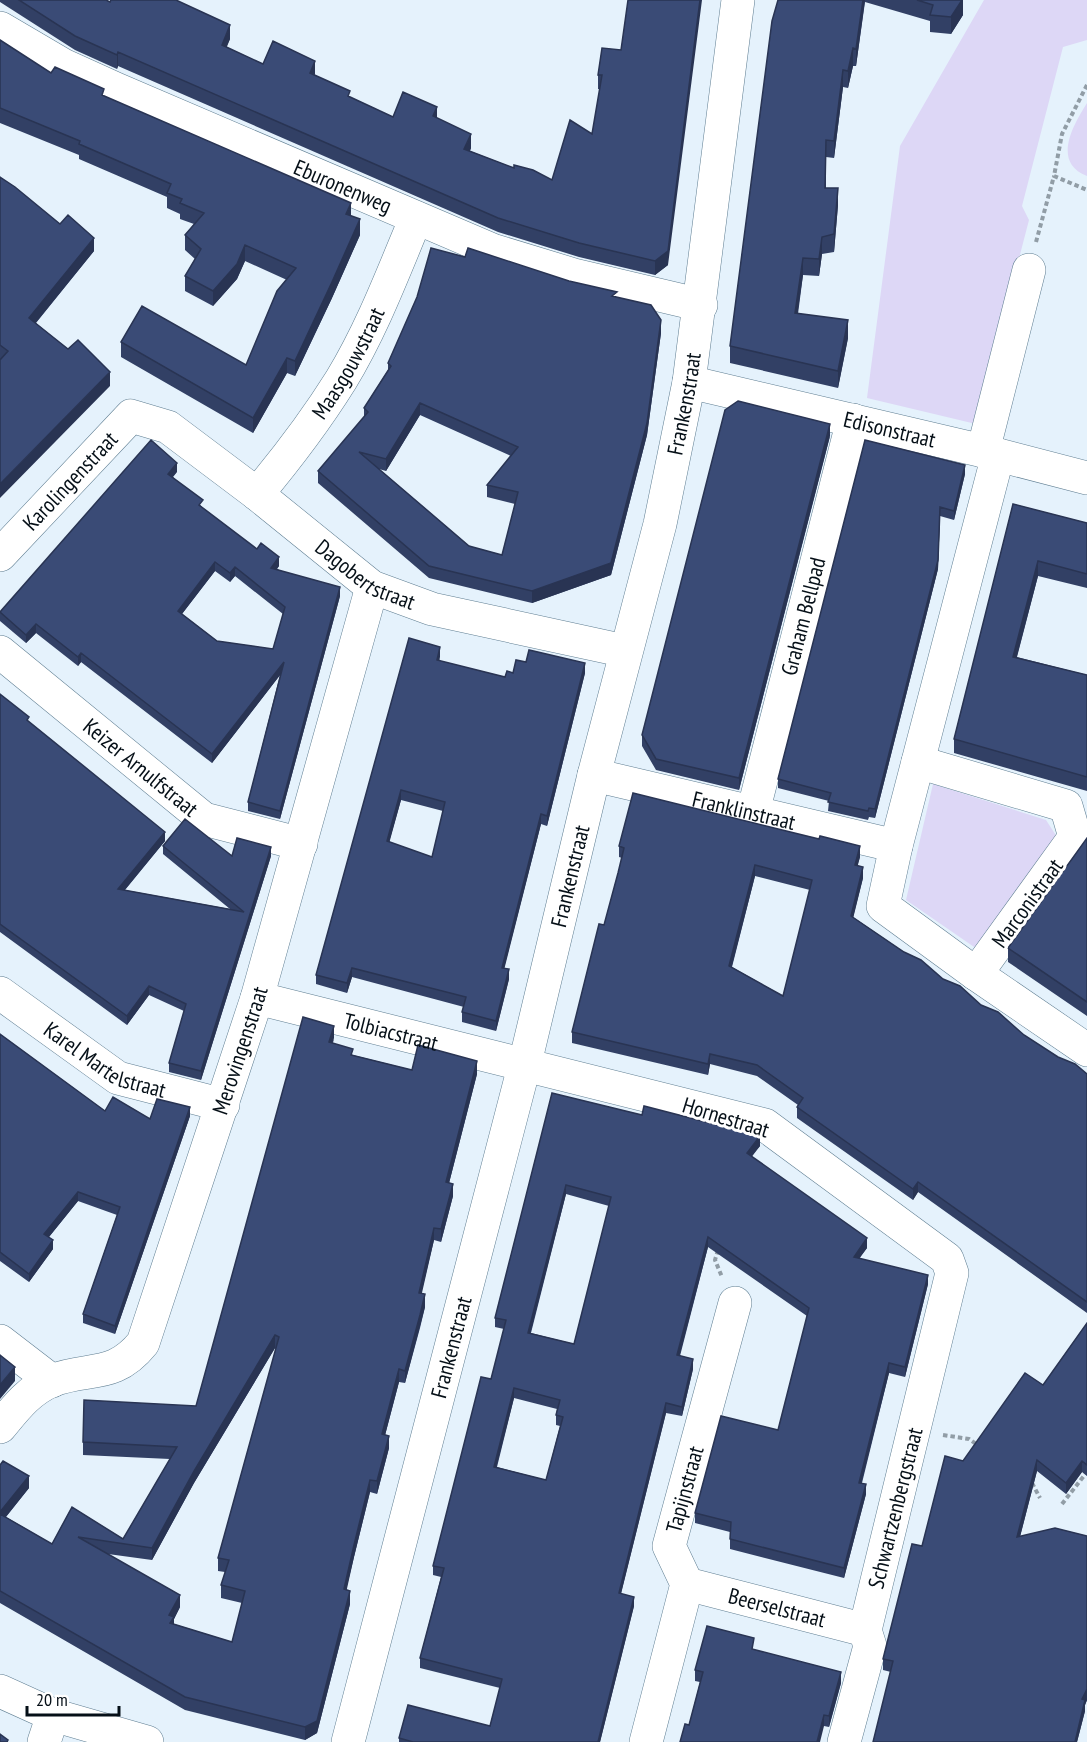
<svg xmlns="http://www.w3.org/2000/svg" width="1087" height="1742" viewBox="0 0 1087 1742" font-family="'PT Sans Narrow',sans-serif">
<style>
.green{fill:#ddd7f6}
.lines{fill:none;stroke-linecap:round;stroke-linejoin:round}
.minor-casing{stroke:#5f7e92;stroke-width:34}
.path{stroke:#919da6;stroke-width:4;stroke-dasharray:4.5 3;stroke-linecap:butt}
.minor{stroke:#fff;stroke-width:33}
.wall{fill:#324065;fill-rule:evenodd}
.shaded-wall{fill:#293453}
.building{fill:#3a4b76;stroke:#293453;stroke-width:1.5;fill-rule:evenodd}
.labels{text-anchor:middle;stroke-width:6;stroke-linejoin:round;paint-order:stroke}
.street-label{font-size:22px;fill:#050f17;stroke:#fff}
</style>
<rect width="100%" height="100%" fill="#e5f2fc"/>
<!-- green -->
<path class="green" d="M984,0h103v40l-24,7 -41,159 7,14 -53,204 -109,-26 33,-252z
M1087,103v73c-36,-14 -13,-52 0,-73z
M933,784l113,36 11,17 -80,112 -71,-49z"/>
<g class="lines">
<defs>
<g id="minor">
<path id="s1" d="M0,28l63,37 53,24 376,161 82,25 127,30"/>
<path id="s2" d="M689,382l294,69 104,27"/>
<path d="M983,451l46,-181"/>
<path d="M998,455l-102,391 -13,60 93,68 111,76"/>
<path id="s3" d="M257,494c31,-37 59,-74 84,-114 31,-51 52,-107 75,-162"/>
<path id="s4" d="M0,555l131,-139 37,11 89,67 115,93 60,22 193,42"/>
<path id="s5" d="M0,652l204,167 97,25"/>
<path d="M918,762l148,44 9,31 -99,137"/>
<path id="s6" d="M594,775l302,71"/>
<path id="s7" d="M753,812l100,-392"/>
<path id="s8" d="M0,993l118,85 105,27"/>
<path id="s9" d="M257,998l508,127 182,134 5,14 -87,357 5,16 -26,96"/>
<path d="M0,1341l52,40"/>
<path id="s10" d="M0,1427c15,-18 28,-36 51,-46 38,-15 62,-1 92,-38l114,-345 115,-411"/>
<path id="s11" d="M687,1584l178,46"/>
<path d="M0,1691l53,24 94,27"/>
<path d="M44,1742l9,-27"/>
<path id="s12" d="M348,1742l177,-679 69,-288 66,-251 29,-142 49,-382"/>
<path id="s13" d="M646,1742l41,-158 -18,-38 66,-243"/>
</g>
</defs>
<!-- minor casing -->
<use href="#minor" class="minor-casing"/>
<!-- path -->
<path class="path" d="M1087,85l-25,49 -8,42 33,14
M1036,242l18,-66
M718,1250l-3,10 7,17
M943,1435l26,4 10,7
M1032,1483l8,15
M1062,1504l25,-32"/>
<!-- minor -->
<use href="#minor" class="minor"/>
</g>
<!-- wall -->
<path class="wall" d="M0,0h106l4,2 120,37 -4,8 37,17 52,11 35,22 43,20 44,1 34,30 -1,3 44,17 38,12 40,-46 8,-45h-2v-14l4,-27 66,217 -13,10 -76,-18 -81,-25 -380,-166 -1,3 -42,-19 -75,-48z
M778,0h185v15l-12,19 -21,-2v-11l-65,-19 -9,64h-3l-5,22 -5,-1 -9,71 -8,-1v31l12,17 -4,47 -12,2 -3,22 -16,-1 -5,39 50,24 -10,50 -108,-25v-17z
M0,40l51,33 53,23 247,120 9,19 -28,63 -37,78 -8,-3 -34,60 -132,-76v-15l125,23 41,-85 -42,-19 -8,18 -24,27 -28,-15v-15l10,-17 -10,-9v-15l9,-11 -14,-5v-5l-13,-6v-11l-88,-38v-4l-79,-32z
M0,177l94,74 -58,72 74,63 -110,-27z
M617,297l44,36 -14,102 -36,140 -79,28 -103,-25 -111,-95v-12l46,-54v-9l24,-38v-7zM420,415l91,41 -24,29v12l28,7 -13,51 -33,-9 -90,-77 7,2z
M830,436l-91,354 -83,-20 -14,-24v-11z
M865,440l100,34 -11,46 -14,-4 -2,53 -63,249 -6,-1 -1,3 -40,-9 1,-10 -51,-13v-9z
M177,472l-4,5 30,31 76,58 -2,3 63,27 -60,223 -32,-8v-9l32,-127 -68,88 -131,-101 -3,4 -42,-33 -10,10 -26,-22v-9zM215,571l15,11 5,-6 48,38 -10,35 -56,-8 -35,-27z
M1013,504l74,19v65l-49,-12 -21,81 70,18v116l-133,-38v-14z
M440,657l-1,4 66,16 8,-4 13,-11 59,11 -38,153 -6,-2 -37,144 5,11 -13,52 -34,-9v-10l2,-5 -112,-30 -5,16 -31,-9v-9zM401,800l42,11 -11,46 -43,-15z
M0,694l29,29 136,118 -40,49 105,19 -67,-55v-8l69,10h39l-70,224 -32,-8v-9l15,-52 -35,-16 -22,30 -127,-93z
M1087,838v178l-79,-54v-14z
M619,846l241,11 -3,9 6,12 -10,39 171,118 34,22 29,17v239l-169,-121 -5,8 -116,-82v-11l1,-2 -41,-29 -47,-12 -2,11 -136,-32v-11l32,-107 18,-67 -3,-1zM755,876l55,14 -27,106 -51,-29z
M0,1034l105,77 45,8 40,-3 -75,218 -32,-11v-9l34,-99 -39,-14 -29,36 4,12 -24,33 -29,-21z
M334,1038l-1,5 20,12 59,15 65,4 -28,109 4,13 -12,46 -7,-2 -13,54 4,13 -5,21 -15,55 -6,-1 -14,53 4,13 -12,46 -7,-2 -16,65 -8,33 4,14 -33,129 -12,7 -120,-30 -185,-107v-138l29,23 -23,29 46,27 20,-37 51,32 47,-80 -87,-4v-13l113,-36zM275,1348h1l-58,210v13l7,1 -4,13v13l21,5 -10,39 -58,-18v-5l6,-12 -72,-53 44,6 42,-77z
M552,1093l208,53 -9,10 116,92 -8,10 69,26 -23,93 -16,-4 -27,110 4,11 -22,84 -114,-29v-17l-35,-9v-10l83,-83 29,-114 -99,-69 -28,109 13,13 -11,47 -16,-3 -45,180 13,13 -34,136h-201v-4l91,-12 10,-38 -80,-20v-10l21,-81 -8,-2v-9l58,-187 13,-50 -9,-2v-9zM566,1194l43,12 -35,138 -43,-11zM514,1398l43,11 -1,6v10l4,1 -14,54 -49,-13z
M1087,1323v153l-5,-4 -16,22 -29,-23 -17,66 67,-1v164l-2,5v6l-8,31h-204l18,-70 -8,-2v-11l39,-113 41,-85 80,-76z
M754,1650l87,33 -12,44 -5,-1 -135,-1 11,-43 -5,-1v-11z"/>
<!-- shaded-wall -->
<path class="shaded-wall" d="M700,0h2l-34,265 -13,10v-14z
M863,0h2l-9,66v-17z
M962,0h1v15l-12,19v-17z
M230,25v14l-8,20v-14z
M853,48v18l-5,22v-17z
M118,52v14l-1,3v-14z
M315,61v14l-5,-2z
M843,70v17l-9,71v-17z
M437,107v14l-4,-5z
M471,134v14l-7,15v-14z
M838,188v17l-4,47v-18z
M351,203v15l-5,-4z
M360,219v16l-28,63 -37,78v-15z
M822,237v17l-3,22v-17z
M94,238v13l-65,80v-13z
M245,245v16l-8,18 -24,27v-15z
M803,258v17l-8,55v-17z
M661,320v13l-14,102 -36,140 -79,28v-12z
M848,320v18l-10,50v-17z
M287,358v15l-34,60v-15z
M110,372v14l-110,112v-14z
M420,403v12l-34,56v-12z
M830,424v12l-91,354v-12z
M177,463v9l-9,10v-8z
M965,465v9l-11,46v-9z
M940,516l-2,53 -63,249v-9z
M279,557v9l-8,11v-9z
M1038,561v15l-25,95v-14z
M215,562v9l-37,48v-8z
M235,567v9l-5,6v-9z
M340,587v9l-60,223v-8z
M36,624v9l-10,10v-8z
M440,647v10l-3,13v-10z
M81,653v9l-3,4v-9z
M284,662v8l-72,93v-9z
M585,663v10l-38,153v-10z
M401,790v10l-14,51v-10z
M541,814v10l-39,154v-10z
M165,832v9l-47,57v-9z
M860,846v11l-5,19v-11z
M271,847v9l-70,224v-9z
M755,865v11l-26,101v-11z
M863,867v11l-12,49v-11z
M352,968v9l-5,16v-10z
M509,969v10l-13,52v-10z
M149,986v9l-22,30v-9z
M334,1026v12l-5,17v-13z
M710,1054v10l-2,11v-11z
M477,1061v13l-31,121v-13z
M190,1107v9l-75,218v-8z
M760,1136v10l-13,17v-10z
M918,1182v10l-5,8v-11z
M453,1184v12l-12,46v-13z
M566,1185v9l-38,148v-9z
M78,1192v9l-34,42v-9z
M434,1228v12l-15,66v-13z
M708,1237v10l-31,118v-10z
M867,1238v10l-13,18v-9z
M53,1240v9l-24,33v-8z
M928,1275v9l-23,93v-10z
M425,1294v13l-20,76v-12z
M275,1335v13l-81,135 -42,77v-12l42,-77z
M693,1359v10l-11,47v-9z
M889,1363v10l-30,119v-9z
M15,1367v14l-15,18v-14z
M399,1369v13l-17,65v-13z
M514,1388v10l-20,78v-9z
M666,1403v10l-47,189v-9z
M389,1436v12l-12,46v-13z
M1037,1460v11l-20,77v-11z
M1082,1461v11l-16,22v-11z
M29,1476v12l-29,36v-12z
M370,1480v12l-16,65 -10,45v-13l10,-44z
M866,1484v10l-22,84v-10z
M350,1591v13l-33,129 -12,7v-13z
M180,1595v12l-6,12v11l-4,6 -1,-21z
M634,1597v9l-34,136h-2z
M841,1672v11l-12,44v-11z
M1087,1689v11l-2,5v6l-8,31h-2l7,-43z
M824,1715v11l-4,16h-3z"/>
<!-- building -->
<path class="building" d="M19,0h87l4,2 1,-2h65l54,25 -8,20 41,19 10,-23 42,20 -5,12 40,18 -2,5 45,21 10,-25 34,15 -4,9 38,18 -7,15 50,19v-3l19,5 19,10 18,-60 22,14 10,-59h-4l4,-27 19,2 7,-50h72l-32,251 -13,10 -76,-18 -81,-25 -380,-166 -1,3 -42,-19z
M778,0h85l-7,49 -3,-1 -5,23 -5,-1 -9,71 -8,-1 -1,48h13l-4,46 -12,3 -3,22 -16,-1 -8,55 53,7 -10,51 -108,-25 42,-325z
M917,0h45l-11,17 -21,-2 3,-10z
M0,40l51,33 4,-6 49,22 -2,6 249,108 -5,11 14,5 -28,63 -37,79 -8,-3 -34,60 -132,-76 21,-36 104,59 31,-74 19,-23 -51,-23 -8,19 -24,27 -28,-15 16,-27 -16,-14 19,-22 -24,-10 2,-4 -15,-6 4,-9 -92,-40 1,-3 -80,-33z
M0,177l15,10 45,37 8,-9 26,23 -65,80 39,31 10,-9 32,32 -110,112v-124l8,-9 -8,-6z
M431,248l34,9 3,-9 101,33 48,11 -5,4 39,9 10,15 -14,103 -36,140 -79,28 -103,-25 -111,-95 50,-59 -4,-4 27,-42 -3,-3 29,-66zM420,403l98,44 -31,38 31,7 -16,63 -33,-9 -110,-94 27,7z
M738,401l92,23 -91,354 -83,-19 -14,-24 83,-325z
M151,440l26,23 -9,11 35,26 -4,5 58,44 4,-6 18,14 -8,11 69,19 -60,224 -32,-9 36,-140 -72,92 -131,-101 -3,4 -42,-33 -10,11 -26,-23zM215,562l15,11 5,-6 50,40 -12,42 -56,-8 -39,-30z
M865,440l100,25 -11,46 -14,-4 -2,53 -63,249 -6,-1 -1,3 -40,-9 3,-9 -53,-14z
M1013,504l74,19v51l-49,-13 -25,96 74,18v102l-133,-38z
M409,638l31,9 -3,13 68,17 2,-6 6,2 3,-13 10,2 3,-12 56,13 -38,153 -6,-2 -39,154 7,1 -13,52 -34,-9 4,-15 -114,-29 -5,15 -31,-8zM401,790l44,12 -13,55 -45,-16z
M0,694l29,23 -2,3 138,112 -47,57 126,23 -81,-66 22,-27 47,37 5,-18 34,9 -70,224 -32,-8 17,-59 -37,-18 -22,30 -127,-92z
M633,793l186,46 1,-3 40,10 -5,19 8,2 -12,49 53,36 17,8 22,19 17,7 21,19 17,7 26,23 34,22 17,7 12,10v228l-169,-120 -5,7 -116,-82 6,-9 -46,-33 -47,-11 -2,10 -136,-32 27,-108 5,1 14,-52 6,-25 -5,-2zM755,865l57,15 -29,116 -54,-30z
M1087,838v164l-79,-54z
M303,1017l31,9 -5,16 24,7 -2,6 61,15 6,-25 59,16 -31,121 7,2 -12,45 -7,-1 -15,65 6,1 -5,21 -15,56 -6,-2 -17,65 7,2 -12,45 -7,-1 -16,65 -10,44 6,2 -33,130 -12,6 -120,-30 -185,-106v-77l52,30 20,-37 51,32 54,-92 -94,-5 1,-42 112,6zM275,1335l4,2 -61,221 11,2 -8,25 24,6 -13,51 -62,-19 4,-6 -5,-2 11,-20 -102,-58 74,11 42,-77z
M0,1034l105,77 8,-14 37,22 7,-20 33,8 -75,219 -32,-12 37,-107 -42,-15 -34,42 9,6 -24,34 -29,-22z
M552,1093l90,22 2,-9 116,30 -13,17 120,85 -13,19 74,18 -23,92 -16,-4 -30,120 7,1 -22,84 -114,-29 1,-17 -36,-9 26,-97 57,14 31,-122 -101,-71 -31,118 16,4 -11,48 -16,-4 -11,44 -36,146 15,4 -36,145h-185l-14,-4 9,-33 82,21 12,-47 -82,-21 24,-90 -11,-2 48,-189 10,2 15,-59 -11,-2zM566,1185l45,12 -37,147 -46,-11zM514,1388l46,12 -4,15 7,2 -17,63 -52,-13z
M1087,1323v142l-5,-4 -16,22 -29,-23 -20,77 38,-9 32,8v153l-5,10 3,1 -10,42h-202l20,-81 -10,-2 29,-115 10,2 23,-90 18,5 62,-88 18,12z
M0,1355l15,12 -15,18z
M3,1461l26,15 -29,36v-47z
M707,1626l47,12 -2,11 89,23 -12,44 -5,-1 -7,27h-137l5,-18 4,1 14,-53 -8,-2z
M0,1734l8,6 -1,2h-7z"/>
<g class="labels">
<!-- street labels -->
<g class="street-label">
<text dy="8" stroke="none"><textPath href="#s1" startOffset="378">Eburonenweg</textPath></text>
<text dy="8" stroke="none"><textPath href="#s3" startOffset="160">Maasgouwstraat</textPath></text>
<text dy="8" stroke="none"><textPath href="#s12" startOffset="1380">Frankenstraat</textPath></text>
<text dy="8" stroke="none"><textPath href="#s2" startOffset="206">Edisonstraat</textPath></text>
<text dy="8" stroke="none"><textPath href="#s4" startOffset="102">Karolingenstraat</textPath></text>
<text dy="8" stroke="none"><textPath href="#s4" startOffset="477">Dagobertstraat</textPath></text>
<text dy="8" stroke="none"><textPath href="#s7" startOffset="202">Graham Bellpad</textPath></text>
<text dy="8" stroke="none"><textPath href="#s5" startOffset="182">Keizer Arnulfstraat</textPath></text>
<text dy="8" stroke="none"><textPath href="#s6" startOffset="154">Franklinstraat</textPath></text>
<text dy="8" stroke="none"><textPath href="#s12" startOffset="894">Frankenstraat</textPath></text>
<text transform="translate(1027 903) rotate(-54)" y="8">Marconistraat</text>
<text dy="8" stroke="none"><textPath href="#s9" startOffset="138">Tolbiacstraat</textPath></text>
<text dy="8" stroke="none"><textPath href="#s10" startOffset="480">Merovingenstraat</textPath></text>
<text dy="8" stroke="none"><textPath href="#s8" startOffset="126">Karel Martelstraat</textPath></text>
<text transform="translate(726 1117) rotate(17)" y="8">Hornestraat</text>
<text dy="8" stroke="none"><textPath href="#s12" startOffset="408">Frankenstraat</textPath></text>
<text dy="8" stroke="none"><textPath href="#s13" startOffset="264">Tapijnstraat</textPath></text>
<text transform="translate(895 1508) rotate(-76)" y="8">Schwartzenbergstraat</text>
<text dy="8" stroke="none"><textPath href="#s11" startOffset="93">Beerselstraat</textPath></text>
</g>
</g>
<!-- scale -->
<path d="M27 1706v9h92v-9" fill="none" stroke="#050f17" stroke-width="3"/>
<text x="36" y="1706" font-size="18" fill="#050f17" stroke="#ffffff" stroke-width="4.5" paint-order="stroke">20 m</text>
</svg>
